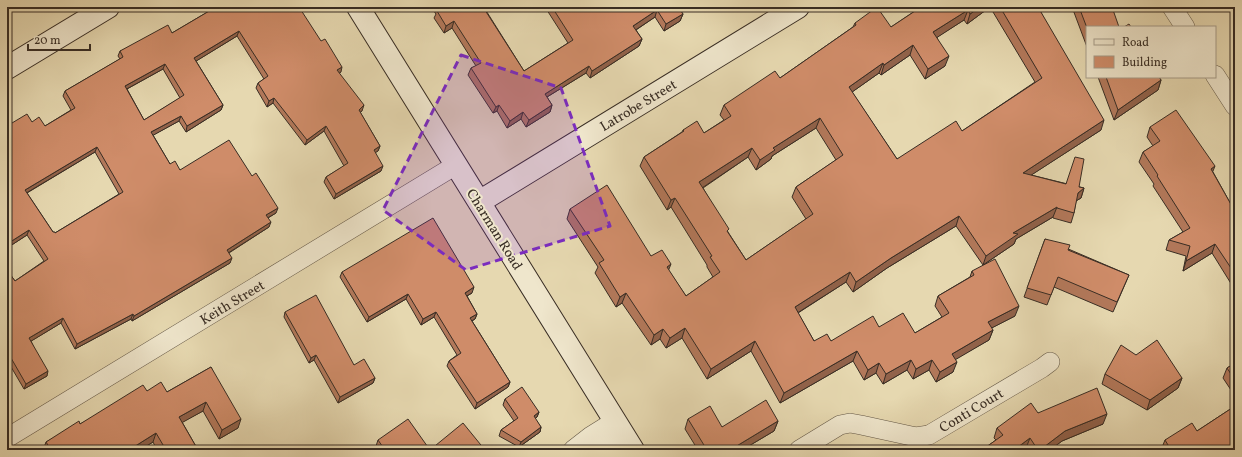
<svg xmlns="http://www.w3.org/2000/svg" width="1242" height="457" viewBox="0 0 1242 457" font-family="Vollkorn,serif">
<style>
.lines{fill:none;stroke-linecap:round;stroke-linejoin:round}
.street-casing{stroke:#645847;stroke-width:20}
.secondary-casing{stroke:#382d24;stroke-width:24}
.street{stroke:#efe6cc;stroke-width:19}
.secondary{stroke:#efe6cc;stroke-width:22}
.wall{fill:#b2785a;stroke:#382d24;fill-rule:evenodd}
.shaded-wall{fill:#91624a;stroke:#382d24}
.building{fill:#cf8c69;stroke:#382d24;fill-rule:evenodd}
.marked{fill:#7b2cbf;fill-opacity:0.2;stroke:#7b2cbf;stroke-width:3;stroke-dasharray:8 5;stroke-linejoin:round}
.labels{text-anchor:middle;stroke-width:4;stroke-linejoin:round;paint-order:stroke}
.street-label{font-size:14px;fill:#382d24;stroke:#efe6cc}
</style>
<rect width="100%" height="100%" fill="#e6d8b0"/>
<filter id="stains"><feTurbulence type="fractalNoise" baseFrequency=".005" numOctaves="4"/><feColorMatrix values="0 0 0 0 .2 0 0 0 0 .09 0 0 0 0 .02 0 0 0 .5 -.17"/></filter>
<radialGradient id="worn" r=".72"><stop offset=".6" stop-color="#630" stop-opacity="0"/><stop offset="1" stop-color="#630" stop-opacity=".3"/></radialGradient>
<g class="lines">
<defs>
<path id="street" d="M1172,7l13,20
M1215,75l20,31
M7,438l449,-273
M573,450l18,-14 24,-15
M593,450l29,-18
M799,450l41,-25 10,-2 11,2 55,12 13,-2 113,-67 8,-6"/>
<path id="secondary" d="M358,7l275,443
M7,68l101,-61
M479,202l319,-195"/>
</defs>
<!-- street casing -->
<use href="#street" class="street-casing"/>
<!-- secondary casing -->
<use href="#secondary" class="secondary-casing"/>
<!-- street -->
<use href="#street" class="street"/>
<!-- secondary -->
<use href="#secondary" class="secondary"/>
</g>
<!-- wall -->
<path class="wall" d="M216,7l125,65 -2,1 23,38 -2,1 20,34 -2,5 -3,1 6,19 -47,28 -10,-17 2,-5 18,-11 -20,-35 -19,14 -32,-42 -6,4 -11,-19 2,-5 6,-4 -27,-43 -41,25 27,44 -2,5 -35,22 -7,-11 -26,14 17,29 10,6 72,6 24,37 -8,5 1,9 -40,26 1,10 -98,58 -1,-2 -56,30 -14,-26 -30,18 16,35 -23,13 -17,-29v-90l8,11 29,-20 -17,-26 -20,13 25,-126 13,4 26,-16 -8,-14 2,-5 55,-32 -2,-3 2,-5 52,-18zM163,69l17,29 -36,22 -17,-31zM95,152l24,42 -64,39 -2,-1 -26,-39z
M431,7h55l-1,2 39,62 44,-28 -23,-36h133l5,7 -3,7 -16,10 -9,-14 -19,13 6,9 -3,7 -49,32 -4,-5 -39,24 5,8 -2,7 -24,15 -5,-8 -14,9 -10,-17 -4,2 -25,-38 3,-7 5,-2 -24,-38 -8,5 -10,-15 2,-4z
M921,7h117l63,123 -70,45 53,13 -3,10 -5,3 -2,12 -3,10 -18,-5v-1l-37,22 -2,5 -31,21 -27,-39 -69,42 -34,24 -7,-10 -48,31 16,28h17l48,-14 36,6 27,-16 -7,-11 3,-10 32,-19 2,-6 43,45 -24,12 2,2 -4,10 -34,19 -2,13 -17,10 -7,-12 -16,9 -6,-9 -24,14 -7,-11 -12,7 -11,-19 -73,42 -29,-52 -44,28 -25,-41 -16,10 -6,-9 -9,6 -29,-42 -6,4 -21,-34 3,-6 -31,-48 3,-10 81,47 18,15 17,25 27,-19 -6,-10v-2l-36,-58 -4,3 -27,-44 4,-9 38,-25 1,-2 21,3 20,-13 -4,-5 4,-10 56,-27 73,-51 2,-4 36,4zM990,7l45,75 -73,49 -65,28 -45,-67 27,-19 2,2 29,-20 15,24 20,-13 -8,-29 27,-17 3,4zM816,128l20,32 -40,27 -4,10 14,22 -60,41 -18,-28 -25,-44 45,-31 8,13 15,-11 1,-3z
M1072,7h40l-25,20v20z
M1098,77h61l2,3 -3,10 -44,30z
M1150,127l63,45 20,36 2,-1v83l-23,-37 -29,18 3,-15 -20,-6 3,-10 14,-8 -30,-46 1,-2 -15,-22 4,-10 10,-6 -6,-9z
M1045,239l84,36 -16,37 -59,-25 -7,18 -23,-8z
M342,272l130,21 -5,3 10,18 -2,5 -3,2 38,61 -2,5 -33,22 -28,-43 2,-5 8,-6 -23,-38 -13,8 -15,-26 -39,23 -27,-45z
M285,312l69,53 21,13 -2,5 -35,20 -24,-43 -5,3 -25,-46z
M1136,355l46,23 -4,10 -31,22 -45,-26 3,-10z
M1235,363v33l-12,-18 4,-10z
M211,367l27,61 -19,11 -16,-28 -21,11 16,28h-41l-4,-8 -13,8h-97l3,-8 34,-18 67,-33 20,1z
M505,399l34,13 -2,5 -2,2 6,8 -1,5 -21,15 -20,-11 2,-6 13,-9 -11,-16z
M1235,406v44h-74l4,-10 32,-9z
M1038,413l65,11 -41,17 -12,9h-23l-1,-2 -3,2h-41l14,-10 -2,-2 3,-10z
M688,419l34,8 56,-6 -4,10 -32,19h-44l-13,-21z
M378,440l52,10h-52l-2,-4z"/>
<!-- shaded-wall -->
<path class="shaded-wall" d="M980,7h10l-23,17 3,-10z
M657,10l-2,7 -24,16 2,-7z
M968,10l-4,10 -34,22 3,-10z
M683,14l-3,7 -16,10 2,-7z
M454,21l-2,7 -8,5 2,-7z
M239,31l-2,5 -44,27 1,-5z
M642,39l-3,7 -49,32 2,-7z
M913,45l-3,10 -29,20 3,-10z
M949,56l-4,10 -20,13 3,-10z
M883,63l-4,10 -34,24 4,-10z
M165,64l-2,5 -40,22 2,-5z
M589,66l-3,7 -44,27 3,-6z
M342,67l-1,5 -6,4 2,-6z
M1161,80l-3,10 -44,30 4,-10z
M274,98l-1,5 -6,4 2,-6z
M223,105l-2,5 -35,22 1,-6z
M364,105l-2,6 -5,4 2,-5z
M499,105l-2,6 -4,2 3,-6z
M552,105l-2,7 -24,15 3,-7z
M523,112l-2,7 -14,9 3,-7z
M181,116l-2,5 -29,16 1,-5z
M820,118l-4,10 -44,28 -1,3 -15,11 4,-10 13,-12z
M1104,120l-3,10 -82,53 4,-10z
M326,126l-2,5 -19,14 2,-5z
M380,146l-2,5 -6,4 2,-5z
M97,147l-2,5 -72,43 2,-5z
M752,148l-4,9 -52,35 3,-10z
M383,166l-2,5 -47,28 2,-5z
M1215,166l-4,10v-7z
M1084,188l-3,10 -7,4 4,-9z
M675,198l-4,9 -4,3 4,-10z
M1057,207l-4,10 -37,22 -2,5 -31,21 3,-9 27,-23z
M278,208l-2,5 -12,7 2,-5z
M959,216l-3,10 -69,42 -34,24 3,-10 35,-24z
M271,222l-2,5 -44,28 2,-5z
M29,230l-2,5 -20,13v-4z
M1215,244l-3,9 -29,18 3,-10z
M232,258l-2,5 -98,58 2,-5z
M671,264l-4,10v-7z
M850,272l-4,10 -55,35 4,-10z
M474,287l-2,6 -9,5 2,-5z
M626,293l-4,10 -6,4 4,-10z
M408,294l-2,5 -39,23 2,-5z
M1019,306l-4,10 -31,16 4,-10z
M436,312l-2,5 -13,8 2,-6z
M133,314l-2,5 -56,30 2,-5z
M477,314l-2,5 -7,4 2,-5z
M63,318l-2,5 -33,20 1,-5z
M685,328l-3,10 -16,10 4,-10z
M663,329l-3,10 -9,6 3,-10z
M993,330l-4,10 -41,24 4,-10z
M755,341l-4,10 -44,28 4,-10z
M857,351l-4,10 -73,42 4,-10z
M316,355l-2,5 -5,3 2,-5z
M911,360l-4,10 -24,14 3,-10z
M932,360l-3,10 -16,9 3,-10z
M957,362l-4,10 -17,10 4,-10z
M879,363l-3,10 -12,7 4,-10z
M48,371l-1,5 -23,13 2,-5z
M375,378l-2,5 -35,20 2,-6z
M1182,378l-4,10 -31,22 3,-10z
M510,382l-2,5 -33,22 2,-6z
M206,402l-3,9 -27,15 3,-9z
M539,412l-2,5 -5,4 2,-5z
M1107,414l-4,10 -41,17 -12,9h-10l25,-19z
M241,419l-3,9 -19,11 3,-9z
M778,421l-4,10 -32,19h-12z
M541,427l-1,5 -21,15 2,-5z
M156,433l-3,9 -13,8h-11z
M1030,438l-4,10 -3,2h-9z
M1232,445l-2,5h-7z"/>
<!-- building -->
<path class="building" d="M216,7h83l22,34 4,-2 17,28 -5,3 27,35 -5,5 21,36 -6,4 9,16 -47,28 -10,-17 22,-14 -22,-37 -19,14 -33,-42 -5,3 -11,-18 10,-7 -29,-45 -45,27 29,47 -36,21 -6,-10 -30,16 19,32 5,-3 5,9 49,-30 23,36 4,-3 22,35 -12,7 5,7 -44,28 5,8 -98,58 -1,-2 -56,30 -14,-26 -34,20 19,33 -22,13 -19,-33v-81l8,11 33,-22 -19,-29 -22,14v-118l20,-12 5,8 7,-5 6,9 30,-18 -10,-17 58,-34 -3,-6 48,-26 4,8zM165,64l19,31 -40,25 -19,-34zM97,147l26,45 -68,41v-1h-2l-28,-42z
M438,7h46h-1l41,64 49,-31 -21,-33h126l5,7 -17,10 -9,-14 -24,16 9,13 -50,32 -3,-5 -44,28 7,11 -23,15 -6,-8 -13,9 -11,-16 -3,2 -25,-39 10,-5 -27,-42 -8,5 -9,-15 2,-2z
M877,7l14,20 30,-20h59l-10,7 -2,-4 -35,22 16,24 -21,13 -15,-24 -29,20 -1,-2 -34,24 48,72 59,-38 6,10 80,-53 -42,-71h38l66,113 -81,53 43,11 9,-27 9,2 -5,28 5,1 -6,5 -4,20 -17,-5v-1l-44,26 5,1 -32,22 -27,-40 -68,42 -35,24 -6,-10 -55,35 19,34 13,-7 4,7 42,-25 6,11 24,-14 12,20 34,-20 -11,-17 36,-21 -2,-4 23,-12 24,47 -31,16 5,8 -41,24 5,8 -17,10 -8,-12 -16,9 -5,-9 -25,14 -7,-11 -11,7 -11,-19 -73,42 -29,-52 -44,28 -26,-41 -15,10 -7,-9 -9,6 -28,-42 -6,4 -21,-34 5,-3 -34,-51 37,-24 44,71 11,-6 9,14 -4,3 19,29 34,-24 -10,-15 2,-1 -37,-58 -4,2 -27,-43 40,-26 -1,-1 14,-9 7,12 27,-17 -7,-11 51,-34 5,7 76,-53 -1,-2zM820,118l23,37 -47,32 17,27 -67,46 -19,-29 2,-2 -30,-47 53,-34 8,12 15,-10 -2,-2z
M1079,7h33l7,20h-32v1z
M1129,24l2,3h-7z
M1106,77h53l2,3 -43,30z
M1176,110l39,56 -4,3 22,39 2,-1v67l-20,-30 -29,17 4,-15 -21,-6 21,-12 -33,-52 1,-1 -15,-23 17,-11 -10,-14z
M433,218l41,69 -9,6 12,21 -7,4 40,64 -33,21 -28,-42 12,-8 -25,-41 -13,7 -15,-25 -39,23 -27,-45z
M1045,239l25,6 -2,5 61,25 -12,27 -59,-25 -7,18 -24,-7z
M316,295l38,70 10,-6 11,19 -35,19 -24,-42 -5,3 -26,-46z
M1157,340l25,38 -32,22 -45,-26 16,-29 15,10z
M1235,363v17l-8,-12z
M211,367l30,52 -19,11 -16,-28 -27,15 19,33h-32l-10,-17 -27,17h-78l-5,-8 33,-21 1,3 63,-39 4,6 14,-9 6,10z
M522,387l17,25 -5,4 7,11 -20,15 -20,-12 17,-12 -13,-19z
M1097,388l10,26 -42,17 -25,19h-2l-8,-12 -16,12h-32l21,-15 -6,-7 34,-25 7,10z
M766,400l12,21 -48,29h-23l-19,-31 22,-13 12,21z
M1235,406v44l-3,-5 -9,5h-52l-6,-10 27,-17 5,8z
M408,419l22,31h-45l-7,-10z
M463,423l22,27h-55z"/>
<!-- marked area -->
<path class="marked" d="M461,55l100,33 49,138 -144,44 -83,-60z"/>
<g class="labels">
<!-- street labels -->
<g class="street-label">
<text transform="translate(638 105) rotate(-31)" y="5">Latrobe Street</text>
<text transform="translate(495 229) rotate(58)" y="5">Charman Road</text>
<text transform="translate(232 302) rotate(-31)" y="5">Keith Street</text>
<text transform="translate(971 410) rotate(-31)" y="5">Conti Court</text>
</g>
</g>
<!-- margin -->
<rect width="1242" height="457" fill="none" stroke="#e6d8b0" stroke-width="24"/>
<rect x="8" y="8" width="1226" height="441" fill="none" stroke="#382d24" stroke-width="2"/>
<rect x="12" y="12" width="1218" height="433" fill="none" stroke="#382d24"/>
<!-- legend -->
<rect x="1086" y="26" width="130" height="52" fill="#efe6cc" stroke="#a69c89"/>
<rect x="1094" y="39" width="20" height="6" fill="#efe6cc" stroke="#a69c89"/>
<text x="1122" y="46" font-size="12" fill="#382d24">Road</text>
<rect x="1094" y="56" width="20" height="12" fill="#cf8c69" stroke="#a69c89"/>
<text x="1122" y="66" font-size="12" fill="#382d24">Building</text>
<!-- scale -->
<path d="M28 44v6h62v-6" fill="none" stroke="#382d24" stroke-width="2"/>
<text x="34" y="44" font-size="12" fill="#382d24" stroke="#efe6cc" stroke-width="3" paint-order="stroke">20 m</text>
<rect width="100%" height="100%" filter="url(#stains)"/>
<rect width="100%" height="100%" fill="url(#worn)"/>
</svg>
